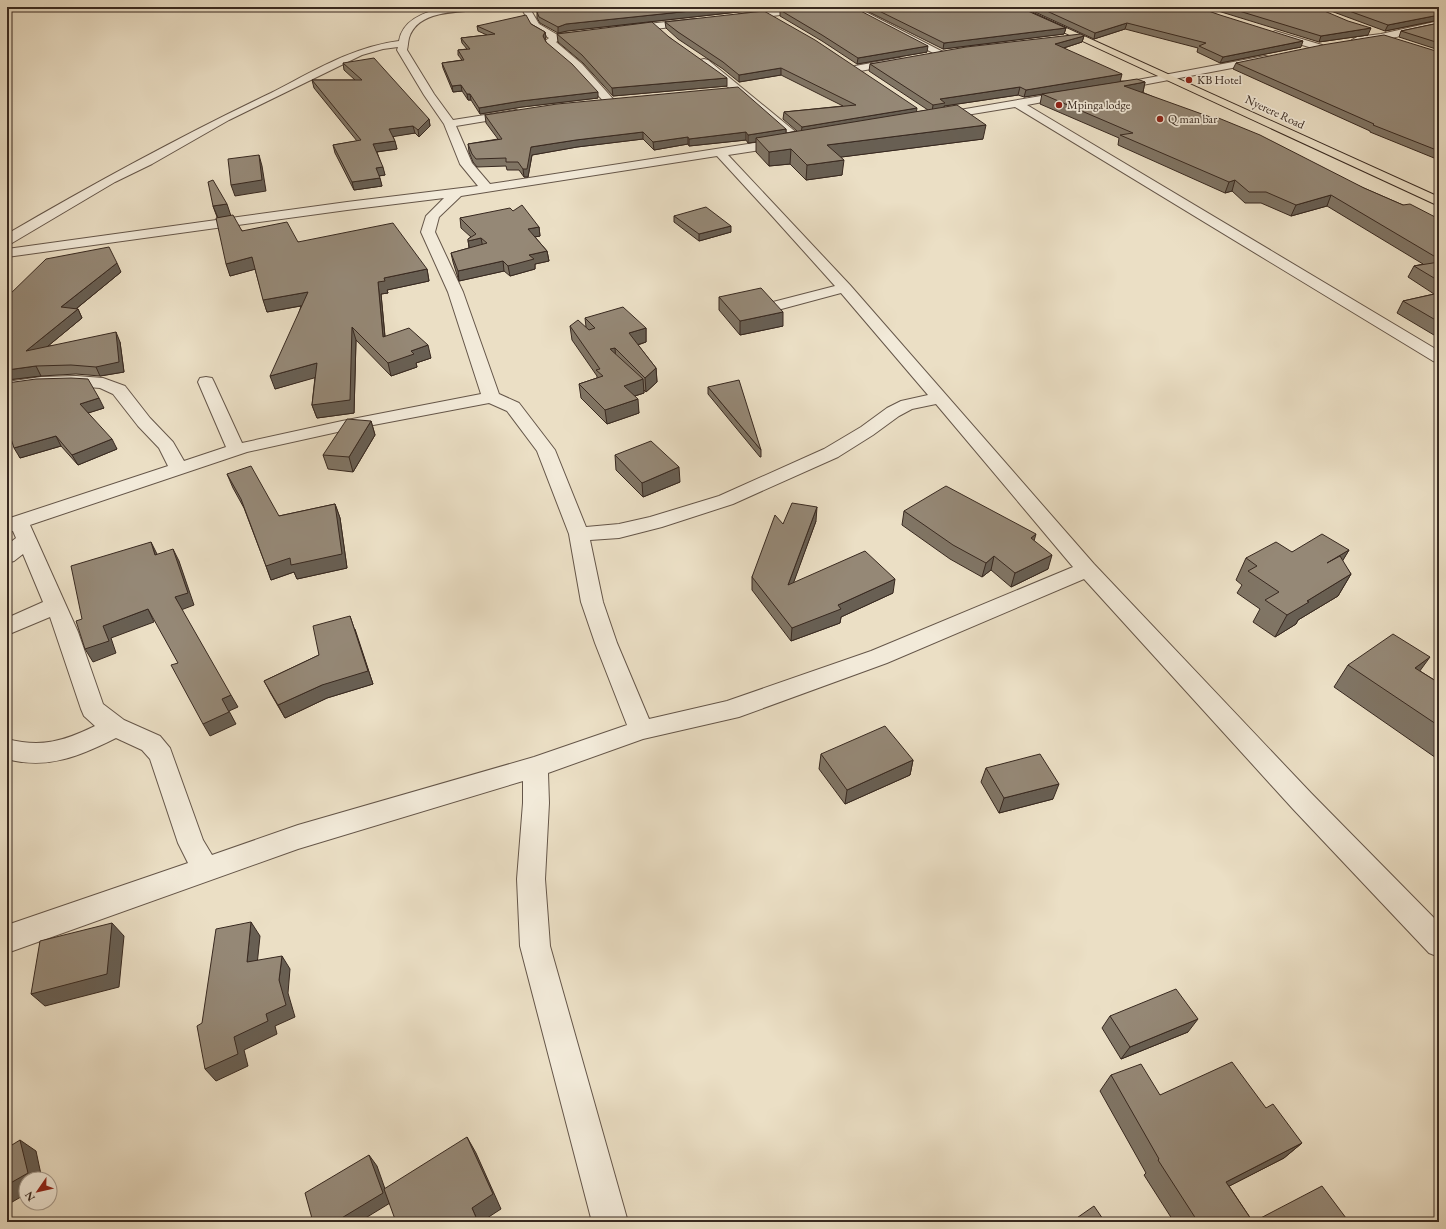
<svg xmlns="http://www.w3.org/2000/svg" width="1446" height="1229" viewBox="0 0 1446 1229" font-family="'EB Garamond',serif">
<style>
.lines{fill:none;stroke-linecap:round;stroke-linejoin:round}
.street-casing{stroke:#655649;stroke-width:2}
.highway-casing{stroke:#382920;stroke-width:2}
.street{fill:#f2ead9;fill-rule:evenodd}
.highway{fill:#ebdfc5;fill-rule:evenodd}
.wall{fill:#807565;stroke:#382920}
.shaded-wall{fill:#685f53;stroke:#382920}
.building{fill:#958876;stroke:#382920}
.poi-dot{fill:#8f2418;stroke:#f2ead9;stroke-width:1.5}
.labels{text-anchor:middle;stroke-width:3.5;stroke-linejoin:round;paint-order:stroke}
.far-poi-label{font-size:12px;fill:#382920;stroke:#f2ead9;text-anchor:start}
.far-street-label{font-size:12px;fill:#382920;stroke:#f2ead9}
</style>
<rect width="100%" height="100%" fill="#ebdfc5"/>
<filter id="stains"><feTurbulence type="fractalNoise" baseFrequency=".005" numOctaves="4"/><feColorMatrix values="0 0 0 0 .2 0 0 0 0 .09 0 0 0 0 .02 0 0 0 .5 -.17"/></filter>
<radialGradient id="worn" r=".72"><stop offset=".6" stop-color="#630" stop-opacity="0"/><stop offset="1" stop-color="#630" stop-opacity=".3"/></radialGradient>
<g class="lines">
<defs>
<path id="street" d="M451,7h30l-4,3c-22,2 -60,1 -68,28 -1,4 -1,8 -2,12l27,44 19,26 63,-10 6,3 -6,3 -60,10 16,37 18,21 296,-46 4,2 2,2 -2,2 -4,2 -58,9 122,130 244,279 217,229 128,130v34l-10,-4 -136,-144 -209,-230 -197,84 -148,54 -96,22 -95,34 1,30 -4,76 5,67 78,276h-36l-72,-276 -3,-67 6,-76v-22l-225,68 -291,104v-28l181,-62 -10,-20 -28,-84 -8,-9 -26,-12c-36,18 -68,32 -109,21v-20c35,9 57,2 88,-13l-11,-10 -3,-7 -31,-92 -43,18v-17l36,-16 -20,-48 -9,7 -7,2v-18l9,-7 -3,-7 -6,1v-13l161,-53 -9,-18 -21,-22 -25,-32 -13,-6 -24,-2 -35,1 -34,5v-10l34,-5 35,-1 27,2 22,8 25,32 23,24 11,19 42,-14 -28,-65 2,-4 6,-1 6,1 2,4 28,61 100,-22 139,-27 -33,-102 -27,-60 5,-16 18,-18 -97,12 -340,47v-8l340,-47 131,-16 -18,-22 -16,-40 -20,-29 -27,-45 1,-3 -15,2 -21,6 -133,65 -77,44 -37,18 -103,61 -5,1v-10c86,-50 174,-98 264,-141 41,-21 81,-46 128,-52 4,-24 31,-31 52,-34zM717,156l56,61 62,69 -66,17 -3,3 3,3 5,2 67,-18 87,102 -27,6 -14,7 -26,19 -37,22 -105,47 -69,21 -31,7 -33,3 -31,-77 -36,-47 -20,-9 -36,-102 -28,-60 4,-15 22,-21zM489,403l18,8 30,40 32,83 12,68 14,41 32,82 -93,32 -236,68 -86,30 -9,-15 -33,-92 -10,-12 -36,-16 -21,-16 -25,-72 -48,-107 217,-73 95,-21zM936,404l137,163 -202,84 -144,50 -78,18 -32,-76 -14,-41 -13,-62 29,-2 43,-11 71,-23 105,-47 35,-22 26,-19 13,-7z
M521,7h8l10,17 17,10 35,-3 2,2 -2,2 -30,4 -5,3 26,22 31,35 1,2 -1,2h-8l-31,-35 -27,-24 -2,-3 4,-3 -17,-10z
M799,7h26l-4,3 -82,10 -5,-3 5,-3z
M845,7h11l91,47 -5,3 -3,-1z
M695,19l5,3 -2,2 -70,8 -5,-3 5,-3z
M1439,21v6c-13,3 -80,21 -87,13l5,-3 24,-3z
M1275,31l47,14 2,2 -5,3 -47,-14 -2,-2z
M1265,56l4,1 1,2 -1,2 -153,29 -5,-3 5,-3z
M899,58l4,1 1,2 -1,2 -48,9 -5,-3 5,-3z
M704,59l4,1 95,78 2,2 -2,2h-8l-95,-78 -1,-2 1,-2z
M1070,91l4,1 1,2 -1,2 -47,9 412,246v12l-6,-2 -418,-254 -79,13 -6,-3 6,-3z"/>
<path id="highway" d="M1009,7h11l419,190v9z"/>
</defs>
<!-- street casing -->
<use href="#street" class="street-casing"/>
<!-- highway casing -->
<use href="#highway" class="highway-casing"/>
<!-- street -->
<use href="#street" class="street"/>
<!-- highway -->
<use href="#highway" class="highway"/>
</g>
<!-- wall -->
<path class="wall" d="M491,7h29l1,3z
M530,7h253l-216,24 -9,2 -18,-10 -3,-5v-6l3,-1h-7z
M859,7h160l47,21 -2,6 -121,15z
M1024,7h173l104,40 -81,16 -23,-11 1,-4 -73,-19 -31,10z
M1205,7h110l53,28 -49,7z
M1320,7h119v13l-54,11z
M780,10l147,42 -70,12 -35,-23 -42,-25z
M665,22l251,90 12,-2 -59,-39 1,-7 214,-28 -2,6 -18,6 56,33 25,1 -2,10h-1l261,113 36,14v119l-42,-25 6,-12 31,-7 -26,-17 6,-11 9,-2 -96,-58 -36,10 -30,-13h-16l-13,-12 -7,2 -107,-48 1,-7 -79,-34 2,-10 -18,3 -6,-2 -74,11v1l39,32 -142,18 1,18 -36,5 -16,-16 -21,2 -13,-14v-10l-8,1 -2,-3 -57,6 -1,-2 -34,6 -11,-11 -66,8 -45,8 -4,22h-4l-5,-7h-12l-1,-4 -29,1 -4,-5 -4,-10 -1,-8 30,-5 -12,-16 -1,-8 301,14v4l11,-2 -14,-12 1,-7 59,-6 -62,-31 -42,7 -16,-13 -45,-30 -12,-11z
M1439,23v27l-40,-13 2,-6z
M531,24l14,8 1,5 -1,2 1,3 52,56 -76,9 -42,7 -9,-14h-3l-6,-9 -9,1 -10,-24 -1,-5 20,-3 -4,-5v-5l9,-1 -5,-6 -1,-5 26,-3 -9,-4 -1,-5z
M557,34l112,3 58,49 -114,10 -30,-33 -25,-21z
M1439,52v108l-69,-28v-1l-137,-62 3,-6z
M343,63l86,56 1,7 -11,11 -4,-4 -22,3 4,13 -20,3 8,23 -6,1 3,10 -28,4 -19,-37 -2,-8 24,-4 -43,-53 -2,-8h43l-11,-10z
M213,206l18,10 11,15 56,11 129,27 2,12 -42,9 1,3 -7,1 4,42 46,22 -15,5 1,4 -26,9 -35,-36 -2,73 -37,5 -5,-13 3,-28 -40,12 26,-83 -34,6 -12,-43 -25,7 -13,-59z
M513,211l26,16 1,9 -5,1 12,14 2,10 -14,3v5l-25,7 -6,-5 -45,10 -6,-19 -2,-9 18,-5 -1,-9 3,-2 -10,-9 -1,-10z
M674,216l57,16 -32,9 -25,-19z
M121,272l-45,37h2l4,9 -34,28 72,-4 4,30 -24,4 -24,-2 -35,2 -34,4v-83z
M719,297l64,29 -43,9 -21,-25z
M585,318l61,10v14l-8,3 18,23 1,14 -11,10 -2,-2v3l-9,3 4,17 -32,11 -26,-26 -2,-14 18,-6v-2l-25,-36 -2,-14 16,1z
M708,387l53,63v7h-1l-52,-63z
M104,408l-16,5 29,36 -39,16 -17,-19 -41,12 -13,-32z
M371,421l4,14 -22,37 -25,-3 -5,-14z
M615,455l65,27 -37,15 -27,-27z
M227,474l52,42 56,-12 5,14 7,50 -50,11 -3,-7 -23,8 -5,-14 -22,-58 -11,-20z
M904,511l130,30 14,28 -37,18 -20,-17 -9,7 -32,-18 -48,-34z
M816,521l-23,62 100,10 -52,24 -1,6 -49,18 -39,-51v-13l31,-53z
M1349,550l-7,11 9,13 -13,22 -40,24 -2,4 -21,13 -22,-15 7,-13 -23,-16 5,-8 -6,-5 10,-22 46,-6z
M355,629l18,55 -46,14 -42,20 -14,-24 -7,-13 55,-26z
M1348,665l72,6 19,12v77l-105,-73z
M821,754l92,6 -3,15 -65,29 -26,-35z
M986,768l67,31 -54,14 -18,-31z
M1110,1016l78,16 -67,27 -19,-31z
M1111,1075l49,20 106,13 36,35 -18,15 -55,28 24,36h-79l-30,-47 2,-2 -46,-82z"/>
<!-- shaded-wall -->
<path class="shaded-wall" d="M729,7h54l-216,24 -9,2v-6l8,-3z
M1439,15v5l-54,11 3,-6z
M1127,23l-2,6 -31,10 1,-6z
M1066,28l-2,6 -121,15 1,-6z
M1371,28l-3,7 -49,7 2,-6z
M545,32l1,5 -2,4 -1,-5z
M1084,36l-2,6 -28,9 1,-7z
M1303,41l-2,6 -81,16 3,-6z
M928,46l-1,6 -70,12 1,-6z
M781,68v7l-42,7v-7z
M1122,74l-2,8 -96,15 2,-7z
M727,78v8l-114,10 -1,-8z
M1145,82l-2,10 -21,4 2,-10z
M461,85l1,6 -9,1 -1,-6z
M1020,87l-2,8 -74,11v5l-12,1 1,-7 7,-6z
M598,92v6l-76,9 -42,7 -1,-6 42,-7z
M467,94h3l1,6h-3z
M917,108l-1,7 -115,19 1,-7z
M429,119l1,7 -11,11 -1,-7z
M986,125l-3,14 -157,20 1,-14z
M413,126l2,7 -24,4 -2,-8z
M786,129v8l-30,1v4l-8,1v-8z
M643,132v7l-66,8 -45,8 -4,22h-4l-1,-8 8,-22 45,-7z
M746,132v8l-57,6v-7z
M688,137v7l-34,6 -1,-8z
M395,141l2,8 -22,3 -2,-8z
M791,149l-1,15 -21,2v-14z
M259,155l3,11 4,25 -31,5 -4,-11z
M844,160l-2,15 -36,5 1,-15z
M383,167l2,8 -7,1 -2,-8z
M380,178l2,8 -28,4 -2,-8z
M1235,180l-3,11 -7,2 4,-11z
M1331,195l-4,11 -36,10 5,-11z
M227,204l4,12 -13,2 -5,-12z
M731,226v6l-32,9v-7z
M539,227l1,9 -11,2 -1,-9z
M481,238l2,10 -13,3 -2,-10z
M547,251l2,10 -14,3v5l-25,7 -2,-10 21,-11z
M252,257l4,12 -26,7 -4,-12z
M503,261l1,10 -45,10 -1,-10z
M117,263l4,9 -55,45 -5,-10z
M427,269l2,12 -42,9 1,3 -7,1 5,55 -3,-12 -5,-55 6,-4z
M308,292l3,12 -44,8 -4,-12z
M78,309l4,9 -51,42 -5,-9z
M783,312v14l-43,9v-14z
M352,327l4,13 -2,73 -37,5 -5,-13z
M646,328v14l-16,5 -1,-14z
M116,332l4,10 4,30 -24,4 -4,-9z
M428,345l3,13 -15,5 1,4 -26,9 -3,-13 23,-12z
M615,348l1,14 -6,-13z
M317,363l4,13 -46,13 -5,-13z
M36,366l5,10 -34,4v-10z
M656,368l1,14 -11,10 -1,-14z
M643,379l1,14 -19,6 -1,-13z
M99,398l5,10 -19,6 -5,-10z
M638,399l1,14 -32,11 -2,-14z
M371,421l4,14 -22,37 -4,-15z
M56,436l5,10 -41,12 -6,-10z
M112,439l5,10 -39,16 -6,-10z
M679,467l1,15 -37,15 -1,-14z
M335,504l5,14 7,50 -50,11 -3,-7 -23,8 -5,-14z
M817,507l-1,14 -28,77v-13z
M1036,534l-4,14 -1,-10z
M151,542l6,12 4,13 -6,-12z
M173,549l6,12 15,44 -13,5 -6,-13z
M1349,550l-13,22 -9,-9z
M1052,555l-4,14 -37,18 4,-14z
M994,556l-3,14 -9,7 4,-14z
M1351,574l-13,22 -40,24 -2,4 -21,13 12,-22 20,-14z
M895,579l-2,14 -52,24 -1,6 -49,18 1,-13 46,-23z
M148,609l6,13 -43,16 5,15 -23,9 -8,-13 18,-23z
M350,616l23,68 -46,14 -42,20 -7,-13 44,-20z
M1430,657l-16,22 1,-11z
M231,695l7,12 -9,4 7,13 -26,12 -7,-12 19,-25z
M913,760l-3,15 -65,29 2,-14z
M1059,784l-6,15 -54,14 5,-15z
M251,922l9,14 -4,39 -9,-13z
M112,923l12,13 -5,51 -74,19 -14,-12z
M282,956l8,13 -2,24 7,24 -20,9 2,8 -33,16 4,16 -32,15 -11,-12 29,-32 32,-23 13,-34z
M1198,1019l-10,13 -67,27 9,-12z
M467,1137l9,16 25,56 -20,13h-3l-6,-14z
M20,1140l16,11 6,28h-16v15l-19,11v-20z
M1302,1143l-18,15 -74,38 16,-14z
M369,1155l8,11 13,37 -31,19h-24z"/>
<!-- building -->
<path class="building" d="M555,7h174l-163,17 -8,3 -19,-10 -2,-5 22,-5z
M809,7h44l75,39 -70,12 -36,-23 -42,-25z
M871,7h148l47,21 -122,15z
M1038,7h159l23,8 83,26 -80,16 -24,-11 7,-3 -79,-20 -32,10z
M1226,7h89l33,14 23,7 -50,8z
M1338,7h101v8l-51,10z
M764,11l51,29 102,68 -115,19 -18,-15 72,-7 -75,-37 -42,7 -16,-13 -45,-30 -13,-10z
M526,15l5,9 14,8 -2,4 3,6 26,22 26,28 -77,9 -42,7 -9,-14h-3l-6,-9 -9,1 -10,-23 22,-3 -6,-10 12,-1 -9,-11 34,-4 -18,-8z
M652,22l17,15 58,41 -115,10 -30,-33 -25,-21z
M1439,23v20l-38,-12z
M1081,34l3,2 -29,8 67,30 -96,16 -6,-3 -80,12 5,4 -12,2 -63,-41 96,-17z
M1384,35l55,17v99l-66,-26 1,-1 -138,-61 86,-18z
M374,58l55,61 -11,11 -5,-4 -24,3 6,12 -22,3 10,23 -7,1 4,10 -28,4 -19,-37 28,-5 -49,-60h50l-19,-17z
M1137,79l8,3 -21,4 89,32 3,-1 44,18 104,53 39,17 7,-1 29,15v40l-108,-64 -35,10 -30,-13h-17l-14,-12 -6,2 -109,-47 13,-2 -91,-39z
M738,87l48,42 -38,6 -2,-3 -57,7 -1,-2 -35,5 -10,-10 -67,8 -45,7 -4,22h-4l-5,-7h-12v-4l-30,1 -4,-5 -4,-10 34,-5 -17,-24 72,-11z
M957,105l29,20 -159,20 17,15 -37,5 -16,-16 -22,3 -13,-14z
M259,155l3,25 -31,5 -3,-26z
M213,180l14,24 -14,2 -5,-24z
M522,205l17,22 -11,2 19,22 -18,4 5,4 -26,7 -5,-5 -45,10 -7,-18 36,-10 -6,-5 -13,3v-2l8,-5 -16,-16 50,-10 3,3z
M706,207l25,19 -32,8 -25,-18z
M233,215l9,16 45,-9 11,20 95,-19 34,46 -43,9 1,3 -7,1 5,55 26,-9 19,17 -17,6 3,3 -26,9 -36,-36 -2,73 -38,5 5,-42 -47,13 38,-84 -45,8 -11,-43 -26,7 -10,-46z
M109,247l8,16 -56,44 17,2 -52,42 90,-19 3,30 -23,5 -25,-2 -35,1 -29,4v-73l39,-38z
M1439,262v19l-25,-15z
M761,288l22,24 -43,9 -21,-24z
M1439,293v29l-36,-21z
M623,307l23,21 -17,5 27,35 -11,10 -30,-30 -5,1 33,30 -19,7 14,13 -33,11 -26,-26 24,-8 -7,-6 4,-1 -30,-43 8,-6 11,10 6,-2 -10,-10z
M71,378l17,1 11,19 -19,6 32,35 -40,16 -16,-19 -42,12 -7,-22v-43l29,-4z
M739,380l22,70 -53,-63z
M347,419l24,2 -22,36 -26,-2z
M651,441l28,26 -37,16 -27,-28z
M251,466l28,50 56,-12 7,50 -51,11 -1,-7 -24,8 -25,-67 -14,-25z
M946,486l90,48 -5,4 21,17 -37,18 -21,-17 -8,7 -33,-18 -49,-34z
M792,503l25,4 -29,78 77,-34 30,28 -57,26 3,4 -49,19 -40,-51 23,-62 8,9z
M1322,534l27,16 -22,13 13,-7 11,18 -44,27 2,1 -22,13 -22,-15 14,-8 -31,-21 9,-5 -11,-8 30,-16 16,10z
M151,542l4,13 18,-6 15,44 -13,4 56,98 -9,4 7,13 -26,12 -32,-59 7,-2 -30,-54 -45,17 6,15 -24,8 -9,-28 6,-2 -11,-53z
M350,616l18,55 -46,14 -44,20 -14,-24 55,-26 -6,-29z
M1393,634l37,23 -15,11 24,15v43l-91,-61z
M885,726l28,34 -66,30 -26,-36z
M1040,754l19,30 -55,14 -18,-30z
M251,922l-4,40 35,-6 -3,24 7,25 -20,9 2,7 -34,16 4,17 -33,15 -8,-43 5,-3 14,-94z
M112,923l-5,51 -76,20 9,-53z
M1176,989l22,30 -68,28 -20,-31z
M1232,1062l34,46 7,-4 29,39 -76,39 27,40h-55l-40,-62 1,-1 -48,-84 30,-11 19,31z
M467,1137l26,57 -21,14 6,14h-82l-12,-33z
M20,1140l8,33 -21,12v-37z
M369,1155l14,38 -48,29h-22l-8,-29z
M1322,1186l27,36h-96z
M1094,1206l11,16h-34z"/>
<!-- markers -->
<g class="poi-dot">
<circle cx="1189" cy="80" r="4"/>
<circle cx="1059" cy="105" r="4"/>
<circle cx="1160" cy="119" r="4"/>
</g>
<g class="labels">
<!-- far-poi labels -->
<g class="far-poi-label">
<text x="1197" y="84">KB Hotel</text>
<text x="1067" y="109">Mpinga lodge</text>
<text x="1168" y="123">Q man bar</text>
</g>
<!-- far-street labels -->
<g class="far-street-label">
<text transform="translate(1275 112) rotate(25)" y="4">Nyerere Road</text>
</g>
</g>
<!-- margin -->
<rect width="1446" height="1229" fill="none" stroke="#ebdfc5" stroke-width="24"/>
<rect x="8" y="8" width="1430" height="1213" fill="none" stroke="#382920" stroke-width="2"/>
<rect x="12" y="12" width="1422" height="1205" fill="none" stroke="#382920"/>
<!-- north arrow -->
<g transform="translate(38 1191) rotate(236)"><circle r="19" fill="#f2ead9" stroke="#a89d8f"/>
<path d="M0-3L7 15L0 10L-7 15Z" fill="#8f2418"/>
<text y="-6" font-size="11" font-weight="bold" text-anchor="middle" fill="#382920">N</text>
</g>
<rect width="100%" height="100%" filter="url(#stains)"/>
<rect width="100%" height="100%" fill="url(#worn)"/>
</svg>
